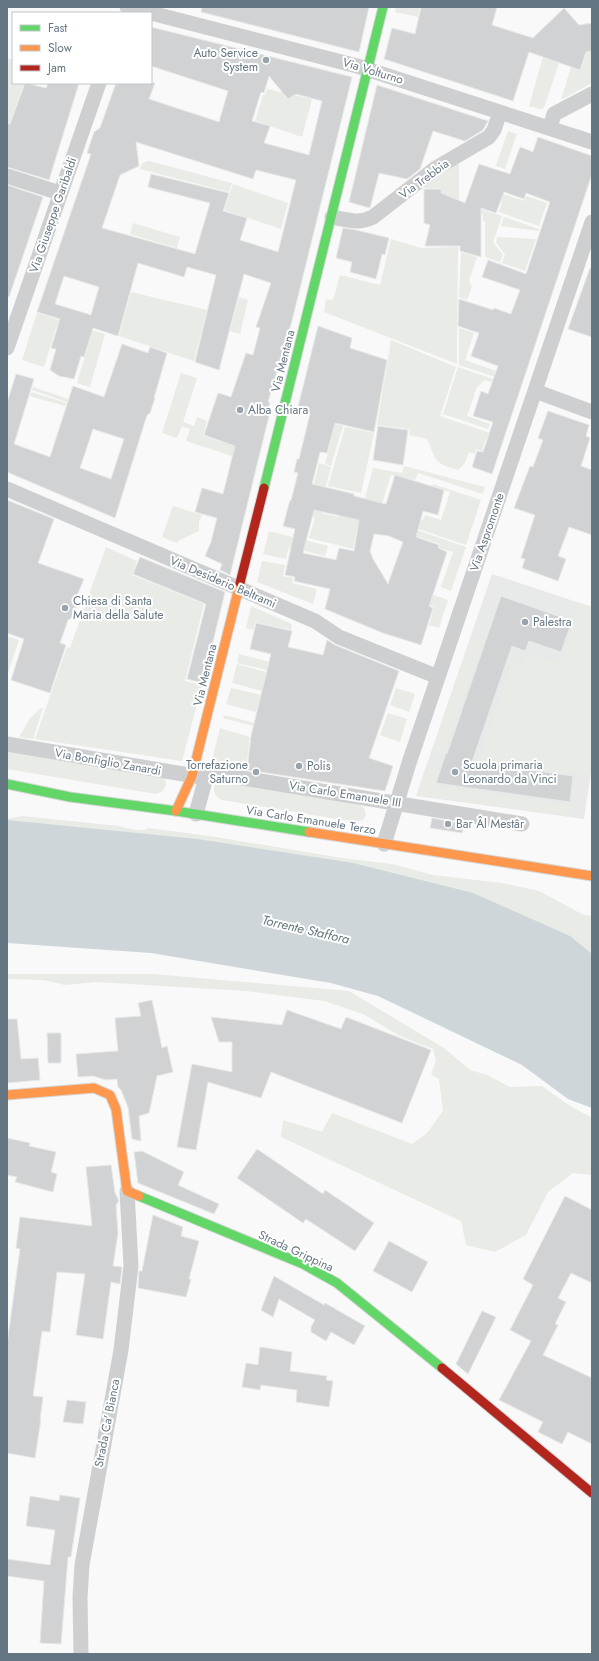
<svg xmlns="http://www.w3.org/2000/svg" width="599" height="1661" viewBox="0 0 599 1661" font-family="Jost,sans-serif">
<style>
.built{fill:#e8e9e9}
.green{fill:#e8ebe6}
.water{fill:#ced6d9}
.building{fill:#d0d2d3;stroke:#e8e8e8;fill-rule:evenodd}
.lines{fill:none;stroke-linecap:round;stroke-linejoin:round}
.fast-casing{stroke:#d5d6d7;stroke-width:11}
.slow-casing{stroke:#d5d6d7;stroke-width:11}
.jam-casing{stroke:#d5d6d7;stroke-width:11}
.street{stroke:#cecfd0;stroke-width:15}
.fast{stroke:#63d668;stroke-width:9}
.slow{stroke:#ff974d;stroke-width:9}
.jam{stroke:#b3261e;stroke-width:9}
.poi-dot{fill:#99a4ac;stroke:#fff;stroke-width:1.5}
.labels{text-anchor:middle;stroke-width:4;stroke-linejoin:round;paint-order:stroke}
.poi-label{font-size:12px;fill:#657683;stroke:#fff;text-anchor:start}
.street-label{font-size:12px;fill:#657683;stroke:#fff}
.water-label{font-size:13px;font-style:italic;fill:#60757c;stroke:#fff}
</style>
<rect width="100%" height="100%" fill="#f9f9f9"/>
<!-- built -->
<path class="built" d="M492,574l100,33v158l-8,54 -168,-23z"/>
<!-- green -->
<path class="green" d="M396,7h24l-2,10 -23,-5z
M547,43h13l-6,18 5,2 -15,45 -4,1 -11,-3z
M592,51v32l-31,17 10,-33 10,3 5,-17z
M7,58l6,2v23h11l-14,40h-3z
M267,89l17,4 1,5h7l2,-3 18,4 -10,38 -47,-16 8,-26h2z
M508,131l9,3 -12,35 -9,-3z
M459,159v85l-18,-40v-16h-16l-2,-4z
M149,161l83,22 -3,9 -89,-23 2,-6z
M233,184l55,19 -7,26 -57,-19z
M500,193l24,8 2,-5 21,7 -8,23 -40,-14 3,-10 -4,-2z
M480,209l22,7 -9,26 10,13 -3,7 -15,-5v-35l-2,-1v-7l-3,-1z
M504,217l35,12v2l-38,-5z
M133,223l47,14 -3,11 -47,-14z
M497,237l39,2 -11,32 -23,-8 3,-8 -9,-13z
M391,239l30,9 37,-1 -1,117 -133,-52 2,-13 7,1 7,-25 40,10z
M461,252l16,5 -8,24 3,5 -5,14 -8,-3z
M131,292l76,18 -13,51 -75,-25z
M239,297l9,3 -8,34 -10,-3z
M37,313l68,21 -15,53 -13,-4 13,-45 -34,-10 -12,39 -22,-7z
M459,328l15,5 -9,27 56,20 -2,5 -60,-20z
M391,340l65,27 -16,49 62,21 -2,5 -14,-4 -4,13 -6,-2 -1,5 -6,-2 -4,11 -7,7c-25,-7 -21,-9 -31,-31l-18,-4 1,-6 -33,-4z
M458,367l61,21 -1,4 -33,-12 -8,7 -10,29 23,8 -2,5 -45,-15z
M181,373l16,5 -14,44 11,4 3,-9 10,4 -4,15 29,9 4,-13 20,32 -70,-23 4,-12 -8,-3 -5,12 -15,-5z
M33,387l35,12 -1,3 -35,-12z
M31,392l36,11 -2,3 -35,-10z
M335,424l8,2 -12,40 -6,-2z
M345,427l29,6 -13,60 -33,-7z
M319,463l12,4 -7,27 -12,-3z
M404,466l81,21 -2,7 -65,-21 -3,7 -24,-5 -9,29 5,6 35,11 3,-6 16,5 9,-28 -18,-6 1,-2 48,16 -15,45 -104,-35 11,-42 29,5z
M316,503l7,1 -1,9 16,4 3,-8 19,5 -7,35 -44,-11 6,-20 -3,-1z
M173,506l29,9 -3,7v9l-21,10 -1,2 -15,-6z
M405,526l61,21 -15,44 -10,-4 12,-35 -14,-4 1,-4 -27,-9z
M269,531l59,15 -3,10 -36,-9 -3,12 -23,-5z
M106,547l31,14 -5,14 72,29 -19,77 17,4 -20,76 -147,-22 32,-92 3,1z
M262,561l23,4 -2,11 10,2 -1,5 25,6 -4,15 -56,-22z
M401,583l47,17 -9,28 -10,-3 5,-18 -44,-15z
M580,603l12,4v148l-5,21 -108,-15 33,-100 10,3 4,-10 34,10z
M251,606l41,18 -1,6 -36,-8 -2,8 -7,-2z
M7,636l12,4 -12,36z
M471,637l12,4 -39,115 -12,-4z
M239,654l30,8 -2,8 -30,-7z
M237,664l29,8 -4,19 -30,-8z
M231,688l30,7 -5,17 -30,-8z
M396,688l19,6 -6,18 -19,-7z
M41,708h2l-10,31 -14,-2 11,-19z
M388,713l19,6 -7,23 -20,-7z
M224,715l30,8 -1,3 -30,-8z
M220,728l30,9 -4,32 -35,-4z
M7,749l158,28 1,8 -4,7 -6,2 -149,-25z
M428,765l12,5 -6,15 137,20 -1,11 -152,-21z
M219,780l139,24 6,4 2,7 -3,5 -8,2 -133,-22c-9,-5 -11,-13 -3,-20z
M22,816l97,10c9,2 22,7 29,2l62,8 132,22 50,6 41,11 69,8 37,8 45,24 8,1v51l-585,-121v-27z
M7,974h146l196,17 95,57 26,22 17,5 23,12 32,-1 25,18 25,14v57l-19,-2 -25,19 -22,43 -31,17 -29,-7 -5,-24 -180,-84 2,-17 39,12 10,-19 80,31 15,-11 16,-22 -4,-32 -8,-4 5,-14 -3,-12 -33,-13 -37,-22 -39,-13 -78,-10 -150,-9 -31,3 -22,-5 -36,-1z"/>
<!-- water -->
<path class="water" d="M7,820l190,19 156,24 120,30 97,43 22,18v154l-24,-9 -46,-34 -144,-69 -47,-13 -180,-30 -144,-10z"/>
<!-- building -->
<path class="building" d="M202,7h167l-10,45 -158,-40z
M421,7h76l-5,18 41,13 31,-30 15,17 13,-2v28l-6,1 -6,18 -51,-18 -16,49 -129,-42 8,-31 23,6z
M151,27l201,50 -60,244 -24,81h2l-3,13 2,1 -39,159 -10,-5 2,-6 -17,-8 6,-14 6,-24 -22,-6 7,-24 21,6 12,-48 -31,-11 14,-42 13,4 15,-44 7,2 7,-27 -4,-1 15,-44 -27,-9 -25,96 -24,-8 21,-87 -29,-8 -3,10 -46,-14 -20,73 -25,-8 -9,29 -3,-1 -7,23 -15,-3 -9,-6 6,-21 -5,-1 9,-29 -23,-7 54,-158 -4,-1 7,-21 6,-4 16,-45h39l-6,16 70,23 9,-31 -77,-25zM269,76l19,23 8,-5 26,7 -13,54 -45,-12 6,-17 -18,-5 9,-29 3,1zM136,142l117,37 3,-9 40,10 -18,72 -38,-12 7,-22 -24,-7 6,-18 -78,-19 -3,13 62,16 -15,51 -93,-26 18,-53 19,-9zM64,276l35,11 -8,28 -36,-11z
M25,83l21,5 2,-5h31l-30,97 -42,-13v-44l3,1z
M377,85l111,36 -5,9 -18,11 -32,-10 -13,38 -13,10 -28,-6 -9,35 -21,-6z
M538,137l54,19v18l-100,300 -20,-7 5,-16 6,1 10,-30 -20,-6 8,-25 7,3 10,-28 -27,-10 8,-23 -21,-7 1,-27 34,11 1,-2 17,6 9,-24 -38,-13 6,-17 38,14 24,-72 -24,-9 -2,6 -20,-7 -8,21 -15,-5v49l-21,-6v-5h-35l5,-21 -6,-2v-34h17v4l24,10 14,-39 31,10 10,-27 13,5z
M7,185l36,12 -34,100 -2,-1z
M343,228l13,2 33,8 -4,17 -3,-1 -6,25 -26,-7 2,-10 -16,-4z
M590,268l2,1v68l-24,-8z
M318,326l34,12 -2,10 37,12 -13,72 -39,-9 -8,30 -7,-1 -8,32 42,10v2l32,8 9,-29 49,15 -6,25 -15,-4 -7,26 23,8 -1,3 9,4 -18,54 4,2 -12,37 -38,-12 -58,-24 5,-20 -36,-8 1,-4 -10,-2 10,-46 -12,-3 7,-26 1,1 7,-28 -4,-1 3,-13h2l11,-45 -13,-3zM314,510l45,10 -5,31 -15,-3 -3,12 -33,-7zM374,534l15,2 14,6 -15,42 -15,-25 -3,-8z
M122,344l26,9 2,-6 17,6 -13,45h1l-5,15 -3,2 -32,103 -108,-46v-69l9,-29 18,5 -20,65 36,13 23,-71 31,11zM93,429l31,10 -13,40 -31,-11z
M548,411l41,14 -3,11 4,2 -9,28 11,4v65l-23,-8 -11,29 8,3 -8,22 -36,-13 3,-9 -4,-1 14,-43 -21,-7 16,-42 3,1 10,-27 -5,-2z
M378,426l30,4 -5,35 -30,-5z
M7,500l47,19 -16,44 46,16 -9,21 2,4 -4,13 -5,3 -8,23 6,2 -16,48 -39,-13 13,-41 -17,-6z
M140,557l85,35 -22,91 -16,-4 19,-75 -73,-30z
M501,596l71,25 -11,31 -32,-11 -4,10 -13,-5 -40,116 101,14 -3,26 -134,-19 10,-30 1,1z
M256,623l36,8 -4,16 35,8 4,-15 8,5 64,26 -30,87 24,8 -8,25 -138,-21 4,-34 20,-82 -21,-5z
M432,818l32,6 -2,9 -32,-5z
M152,1000l10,48 5,-2 6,26 -16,4 -8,37 -10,3 2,25 -9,-2 -4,-32 -7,-17 -3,-3 -1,-8 -11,1 -13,-4 -15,1 -2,-23 42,-3 -3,-33 26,-2 -3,-13z
M287,1010l54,19 5,-12 85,33 -29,73 -131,-51 -10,26 -53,-16 -12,68 -19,-3 15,-83 40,8v-30h-13l-8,-25 71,8z
M7,1019h10l4,40 17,-1 2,22 -33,3z
M47,1033h14v30h-13z
M7,1138l23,5 -1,3 27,6 -5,20 6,2 -4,18 -38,-10 2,-5 -10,-2z
M257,1149l66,45 2,-4 49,33 -19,28 -49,-32 -3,4 -66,-45z
M142,1151l42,21 -6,13 41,19 -5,10 -76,-31 -4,-31z
M111,1165l4,28 4,8 -3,4 2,28 -5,33 9,1 -2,17 -9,-2 -8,57 -27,-4 9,-61 -28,-2 -7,60 -8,-1 -9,65 10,1 -3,22h1l-6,39 -28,-5v-109l13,-95 -4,-1 4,-31 72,9 -6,-59z
M565,1196l27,14v73l-21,-10 -13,25 8,4 -11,22 3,1 -15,30 49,23v66l-24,-12 -6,12 -24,-12 5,-10 -44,-22 32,-59 -21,-11 23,-45 -10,-6z
M153,1215l30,12 -2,9 18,5 -10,38h2l-5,18 -48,-9 1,-17h3z
M389,1241l39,21 -16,30 -39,-21z
M274,1276l50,29 1,-2 40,23 -11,19 -23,-13 -5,9 -15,-9v-5l4,-7 -36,-21 -6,18 -12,-7z
M482,1311l14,6 -28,57 -12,-10z
M260,1347l32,5 -2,19 37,5 -1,4 7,1 -4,26 -33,-5 1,-12 -36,-5 -1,5 -18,-3 4,-24 12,2z
M67,1400l19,2 -3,22 -20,-2z
M60,1495l20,3 -9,59h-3l-7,87 -21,-1 4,-62 -37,-5v-17l43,6 5,-35 -29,-4 4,-30 29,5z"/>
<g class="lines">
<defs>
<path id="fast" d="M264,488l119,-481
M7,784l63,13 106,14 133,21
M139,1196l164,68 34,19 105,85"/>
<path id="slow" d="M176,811l16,-35 48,-193
M309,832l283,44
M7,1095l87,-7 16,7 6,14 11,82 12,5"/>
<path id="jam" d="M240,583l24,-95
M442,1368l150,125"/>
</defs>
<!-- fast casing -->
<use href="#fast" class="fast-casing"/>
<!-- slow casing -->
<use href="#slow" class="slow-casing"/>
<!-- jam casing -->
<use href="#jam" class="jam-casing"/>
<!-- street -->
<path class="street" d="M127,7l23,6
M151,13l206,53 235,76
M550,128l4,-14 38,-20
M7,176l53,17
M332,217c15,3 27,7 41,0l63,-49 53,-31 5,-7 6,-18
M7,348l92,-265
M535,391l57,21
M7,489l308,132 24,16 99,40
M7,744l194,33
M196,814l9,-33 3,-5 10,-2 304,50
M384,844l26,-84 182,-538
M81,1654l-1,-57 2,-32 39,-215 10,-84 -4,-75"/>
<!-- fast -->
<use href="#fast" class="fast"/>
<!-- slow -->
<use href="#slow" class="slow"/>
<!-- jam -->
<use href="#jam" class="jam"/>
</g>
<!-- markers -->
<g class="poi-dot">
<circle cx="266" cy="60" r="4"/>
<circle cx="240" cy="410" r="4"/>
<circle cx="65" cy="608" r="4"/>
<circle cx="525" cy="622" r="4"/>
<circle cx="299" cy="766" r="4"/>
<circle cx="256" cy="772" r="4"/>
<circle cx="455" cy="772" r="4"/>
<circle cx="448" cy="824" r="4"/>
</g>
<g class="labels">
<!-- poi labels -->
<g class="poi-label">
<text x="258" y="57" text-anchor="end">Auto Service<tspan x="258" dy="14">System</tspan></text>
<text x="248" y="414">Alba Chiara</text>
<text x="73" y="605">Chiesa di Santa<tspan x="73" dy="14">Maria della Salute</tspan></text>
<text x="533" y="626">Palestra</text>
<text x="248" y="769" text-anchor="end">Torrefazione<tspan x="248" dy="14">Saturno</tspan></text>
<text x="463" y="769">Scuola primaria<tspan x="463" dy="14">Leonardo da Vinci</tspan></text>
<text x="307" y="770">Polis</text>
<text x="456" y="828">Bar Âl Mestâr</text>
</g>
<!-- street labels -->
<g class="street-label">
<text transform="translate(373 71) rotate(17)" y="4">Via Volturno</text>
<text transform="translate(424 179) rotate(-36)" y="4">Via Trebbia</text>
<text transform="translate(53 215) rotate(-71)" y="4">Via Giuseppe Garibaldi</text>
<text transform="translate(283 361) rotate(-76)" y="4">Via Mentana</text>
<text transform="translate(487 532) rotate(-71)" y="4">Via Aspromonte</text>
<text transform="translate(223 582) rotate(23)" y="4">Via Desiderio Beltrami</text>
<text transform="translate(205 675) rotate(-76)" y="4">Via Mentana</text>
<text transform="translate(108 762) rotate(10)" y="4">Via Bonfiglio Zanardi</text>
<text transform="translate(345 794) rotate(9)" y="4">Via Carlo Emanuele III</text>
<text transform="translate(311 820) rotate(9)" y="4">Via Carlo Emanuele Terzo</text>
<text transform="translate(296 1251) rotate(25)" y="4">Strada Grippina</text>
<text transform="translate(107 1423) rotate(-79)" y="4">Strada Ca' Bianca</text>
</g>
<!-- water labels -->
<g class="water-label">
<text transform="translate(306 929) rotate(13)" y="5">Torrente Staffora</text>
</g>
</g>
<!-- border -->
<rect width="599" height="1661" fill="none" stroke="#657683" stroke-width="16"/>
<!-- legend -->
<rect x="12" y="12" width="140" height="72" fill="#ffffff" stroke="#c1c8cd"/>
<rect x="20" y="25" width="20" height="6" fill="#63d668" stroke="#c1c8cd"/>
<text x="48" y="32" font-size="12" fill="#657683">Fast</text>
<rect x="20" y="45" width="20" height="6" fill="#ff974d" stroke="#c1c8cd"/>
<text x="48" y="52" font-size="12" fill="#657683">Slow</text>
<rect x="20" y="65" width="20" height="6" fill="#b3261e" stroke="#c1c8cd"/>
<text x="48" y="72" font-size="12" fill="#657683">Jam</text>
</svg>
